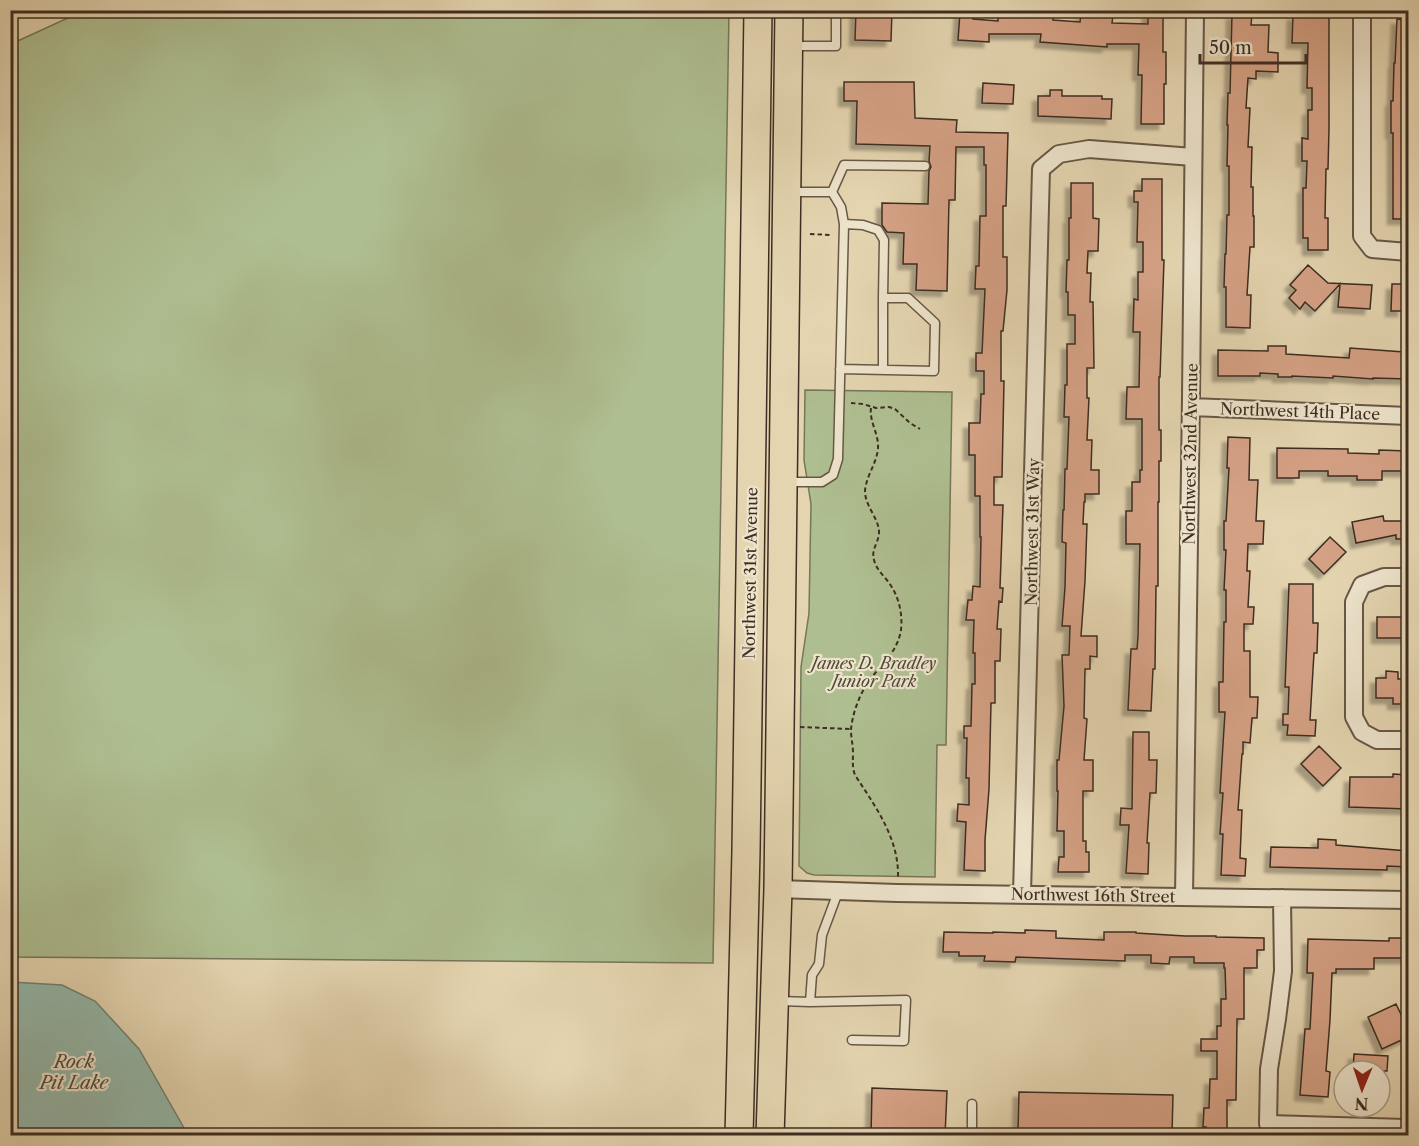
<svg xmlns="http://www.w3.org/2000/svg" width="1419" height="1146" viewBox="0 0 1419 1146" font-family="'Libre Caslon Text',serif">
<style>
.green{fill:#aebe90;stroke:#767659;stroke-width:1.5}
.water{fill:#95b9ab;stroke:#728174;stroke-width:1.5}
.building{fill:#d5a185;stroke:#3e2d22;stroke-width:1.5;filter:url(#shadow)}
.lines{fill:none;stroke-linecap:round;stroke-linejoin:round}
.lane-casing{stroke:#685746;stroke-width:11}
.street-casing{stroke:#685746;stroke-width:20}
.primary-casing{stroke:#3e2d22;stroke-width:30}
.path{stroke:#3e2d22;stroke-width:2;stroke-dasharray:4.5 3;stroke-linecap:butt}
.lane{stroke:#ede4cc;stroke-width:8}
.street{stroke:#ede4cc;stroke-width:16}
.primary{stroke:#e4d5b0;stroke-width:27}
.labels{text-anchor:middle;stroke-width:4.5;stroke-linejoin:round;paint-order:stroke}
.street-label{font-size:16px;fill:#3e2d22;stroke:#ede4cc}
.park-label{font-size:16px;font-style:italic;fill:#544a38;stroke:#ede4cc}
.water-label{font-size:18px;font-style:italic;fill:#4f493d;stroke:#ede4cc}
</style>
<defs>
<filter id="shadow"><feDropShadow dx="-5.5" dy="5.5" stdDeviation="1.5" flood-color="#0004"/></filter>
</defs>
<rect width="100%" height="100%" fill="#e4d5b0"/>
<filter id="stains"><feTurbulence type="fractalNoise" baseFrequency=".00333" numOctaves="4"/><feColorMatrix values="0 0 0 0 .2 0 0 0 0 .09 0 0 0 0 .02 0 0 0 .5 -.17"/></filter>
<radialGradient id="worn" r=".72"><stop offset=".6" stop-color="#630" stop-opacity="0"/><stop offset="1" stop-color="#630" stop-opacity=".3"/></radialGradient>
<!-- green -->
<path class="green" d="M83,11h646l-16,952 -702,-6v-913z
M805,390l147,2 -6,353h-9l-2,132 -121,-2 -7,-2 -8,-7 2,-199 8,-54 2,-109 -7,-44z"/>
<!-- water -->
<path class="water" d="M11,982l51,3 33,16 44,48 49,86h-177z"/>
<!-- building -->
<path class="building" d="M856,10h36l-1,31 -36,-1z
M960,12l14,1 -1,6 25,2v-6l44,1v-2l12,1 -1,5 27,2 1,-8 32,2 -1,7 36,1v-11h15v39h3v32h-2v40h-23l1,-49h-4l1,-31h-32v3l-67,-5 1,-8h-52v8l-31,-2z
M1232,14h20l-1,11h18l-1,27 10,1v19l-22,-1v8l-8,-1 -2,30h4l-2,39h4l-1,40h2v29h1v31h-4l-3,48h4l-1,33 -24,-1v-40h-2l1,-33h1l1,-39h2v-49h-2l1,-41h-1l1,-32h2z
M1293,15l36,1v113l-1,40h-2l-1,49h3v32h-20v-12h-5v-50h3l1,-27h-5v-23l6,1v-29h4v-22h-5l1,-45h-16z
M1397,19l11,1v199h-15v-86h-2v-32h2l1,-38h1z
M844,82h70l1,36 42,2 -1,12 52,1 -2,73h-3v51h4v33l-4,41h-2v50h3l-2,96h-8v28h9l-3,83h3l-1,14 -3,-1 -2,28h4l-1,32h-5v42h-4l-2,86 -4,51v31l-21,-1 2,-48 -9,-1 1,-17 11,1v-27h-3l1,-40h-3v-12h7l1,-42h3v-31h-2l1,-33h-8l2,-20h4l1,-14 7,1 1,-50h-1v-41h-5v-41h-6v-32h11l1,-29h3v-23h-8v-18h6l3,-64h-10l1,-23h3l1,-50h6v-51h-2v-18h-28l-1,53h-6l-2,91 -31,-1 1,-26h-14l1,-31 -17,-1 -5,-7v-22l46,1 1,-33 2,-4 -2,-6 1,-15 -74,-2 1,-43h-13z
M983,83l31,2 -1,19 -31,-1z
M1050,90h12v6h40v3h10l-1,20 -73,-3v-20h12z
M1142,179h20v81h2l-4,117h-1v53h2v31h-2v41h-1v84h-2l-1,83h-2l-2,42 -23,-1 3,-61h6l1,-13 2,-92h-14v-33h6v-29h8v-12h2v-51h-16l1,-32h12l1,-55h-7l1,-33 4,1v-28h5v-30h-6l1,-40h-4v-11h8z
M1071,183h22v35l6,1 -1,32h-10l-1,22h4l-1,29h3l1,66h-7v30h2l-2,42h5l-1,30h8v24h-14v8h-1l-1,22h4l-2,57 -4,55h16v21l-7,-1v13h-5l-1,49 3,1 -3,41h9v31h-10v50h3v11h3v20h-31l1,-15h5v-26h-7l1,-40h-1v-31h2l5,-54 -2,-51h7l1,-29h-8l3,-39 1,-44 -4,-1 1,-32h1l1,-41h2l2,-52h-5l1,-32h2v-41h8v-29h-7v-23h-2l1,-32h2v-42h2z
M1308,265l20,18 44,2 -2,24 -32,-2 2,-23 -25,27 -10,-9 -5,7 -11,-11 7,-8 -6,-5z
M1392,284h16v19h-5v8h-12z
M1268,346h18v8l63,4 1,-10 54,4v7h4v20l-35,-1v1l-40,-3v2l-41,-2v1h-14v-3l-18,-1v3h-42v-26l50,1z
M1228,437l22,1 -1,42h9l-2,41h8l-1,23h-15l-1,27h3l-2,36h6l-1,17h-9v27h6v46h8l-1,21h-5l-2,25 -7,-1v12h-1l-4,56h4l-2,48 6,1 -1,17 -24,-1 2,-41h-3l3,-41h-3l5,-81h-6v-30h4l1,-60h2v-32h-2l2,-40h-2v-29h2l3,-53h-2z
M1277,448l71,1v4l31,1v-4l29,1v20h-26v9h-25v-4h-29v-5h-29v7h-22z
M1383,516l1,5h24v18h-12v-4l-40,8 -4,-21z
M1330,537l16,15 -22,22 -15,-15z
M1289,584h24v39h5l-1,30h-3l-4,67h6l-1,16 -28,-1 1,-10h-5v-11h5l1,-27h-4z
M1377,617h31v21h-31z
M1386,671l12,1v7h9v25h-14v-6h-17v-20h10z
M1133,732h16v28h8l-1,33h-6l-3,50h2l-1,31 -22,-1 3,-48h-9l1,-17 11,1z
M1319,746l22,22 -18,18 -22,-22z
M1393,774l15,1v34l-59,-2 1,-30h43z
M1318,839l18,1v5l72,6v16l-21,-1v4l-117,-3 1,-20 47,1z
M1025,930l31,1v7l48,2v-8h32v1l49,3h31v1l48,1v12h-7v18h-13v51h-7l-1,81h-9v36h-21v-9h-3l1,-19h5l1,-29h7v-28h-16v-12h16v-13h4v-27h5l-1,-31h-1v-5h-30v-6h-24l-1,7 -18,-1v-8h-26v6l-109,-4 -1,5 -31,-1 1,-5h-26v-4h-16l1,-20 49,1v-1l32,1z
M1389,938h19v20h-34v11h-38v4h-4l-2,47 -4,51 4,1 -2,25 -28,-2 5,-66h5l3,-56h-6l1,-34 81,2z
M1396,1004l12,25v8l-26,12 -14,-32z
M1354,1054l34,2 -1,15h-34z
M872,1088l75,3 -2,45h-74z
M1019,1092l154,3 -1,39 -154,-3z"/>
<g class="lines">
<defs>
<path id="lane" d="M792,46h44v-36
M832,192l12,-27 81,1
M844,224l19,1 15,5 6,10 -1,58
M840,369l94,2 1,-48 -27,-25h-25v72
M787,482h35l11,-7 5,-16 6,-235 -3,-17 -9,-15h-43
M779,1001l31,1 2,-27 7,-11 3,-29 16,-43
M810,1002l96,-2 -2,41 -52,-1
M972,1136v-32"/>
<path id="street" d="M1362,10v226l10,13 36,3
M1191,407l217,9
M1408,577h-24l-22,8 -8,17v115l8,15 15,8h31
M778,889l119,4 511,7
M1022,894l19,-725 18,-15 30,-5 104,8
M1184,897l7,-500 4,-387
M1282,898l1,73 -6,48 -8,50 -1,55 137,4"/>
<path id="primary" d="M739,1136l7,-285 12,-841
M770,1136l8,-247 11,-879"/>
</defs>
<!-- lane casing -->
<use href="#lane" class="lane-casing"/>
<!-- street casing -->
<use href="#street" class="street-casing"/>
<!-- primary casing -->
<use href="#primary" class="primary-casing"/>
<!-- path -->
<path class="path" d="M810,234l20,1
M851,403l12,1 13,4 13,-1 6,2 15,14 10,6
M871,408c-2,13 8,26 7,40 -1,15 -12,28 -13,43 0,16 15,28 14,43 -1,9 -8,16 -5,26 2,8 7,13 12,19 12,14 17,33 15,51 -4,25 -24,37 -36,57 -7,12 -13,29 -14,43 0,8 2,15 2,23 0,8 -1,14 2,22 20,31 44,63 43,102
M800,727l51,2"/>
<!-- lane -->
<use href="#lane" class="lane"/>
<!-- street -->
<use href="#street" class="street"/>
<!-- primary -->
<use href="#primary" class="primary"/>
</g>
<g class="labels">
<!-- street labels -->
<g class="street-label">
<text transform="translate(1300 411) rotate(2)" y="6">Northwest 14th Place</text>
<text transform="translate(1190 454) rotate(-89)" y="6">Northwest 32nd Avenue</text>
<text transform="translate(1032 532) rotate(-89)" y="6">Northwest 31st Way</text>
<text transform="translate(750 573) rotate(-89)" y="6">Northwest 31st Avenue</text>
<text transform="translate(1093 895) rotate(1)" y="6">Northwest 16th Street</text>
</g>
<!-- park labels -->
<g class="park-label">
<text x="874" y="669">James D. Bradley<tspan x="874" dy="18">Junior Park</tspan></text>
</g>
<!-- water labels -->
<g class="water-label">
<text x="74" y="1068">Rock<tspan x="74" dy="21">Pit Lake</tspan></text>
</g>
</g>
<!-- margin -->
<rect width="1419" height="1146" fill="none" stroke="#e4d5b0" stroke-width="36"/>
<rect x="12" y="12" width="1395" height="1122" fill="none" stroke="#3e2d22" stroke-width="3"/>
<rect x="18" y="18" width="1383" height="1110" fill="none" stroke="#3e2d22" stroke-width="1.5"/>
<!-- north arrow -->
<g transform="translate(1362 1089) rotate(182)"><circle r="28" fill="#ede4cc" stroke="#a79b88" stroke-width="1.5"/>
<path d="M0-4.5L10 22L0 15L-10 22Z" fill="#8f2418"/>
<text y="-9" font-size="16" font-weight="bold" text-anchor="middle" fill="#3e2d22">N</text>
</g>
<!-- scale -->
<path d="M1200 54v9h106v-9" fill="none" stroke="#3e2d22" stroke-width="3"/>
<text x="1209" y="54" font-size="18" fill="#3e2d22" stroke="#ede4cc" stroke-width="4.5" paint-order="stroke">50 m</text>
<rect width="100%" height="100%" filter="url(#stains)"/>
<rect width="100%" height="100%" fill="url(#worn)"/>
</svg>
